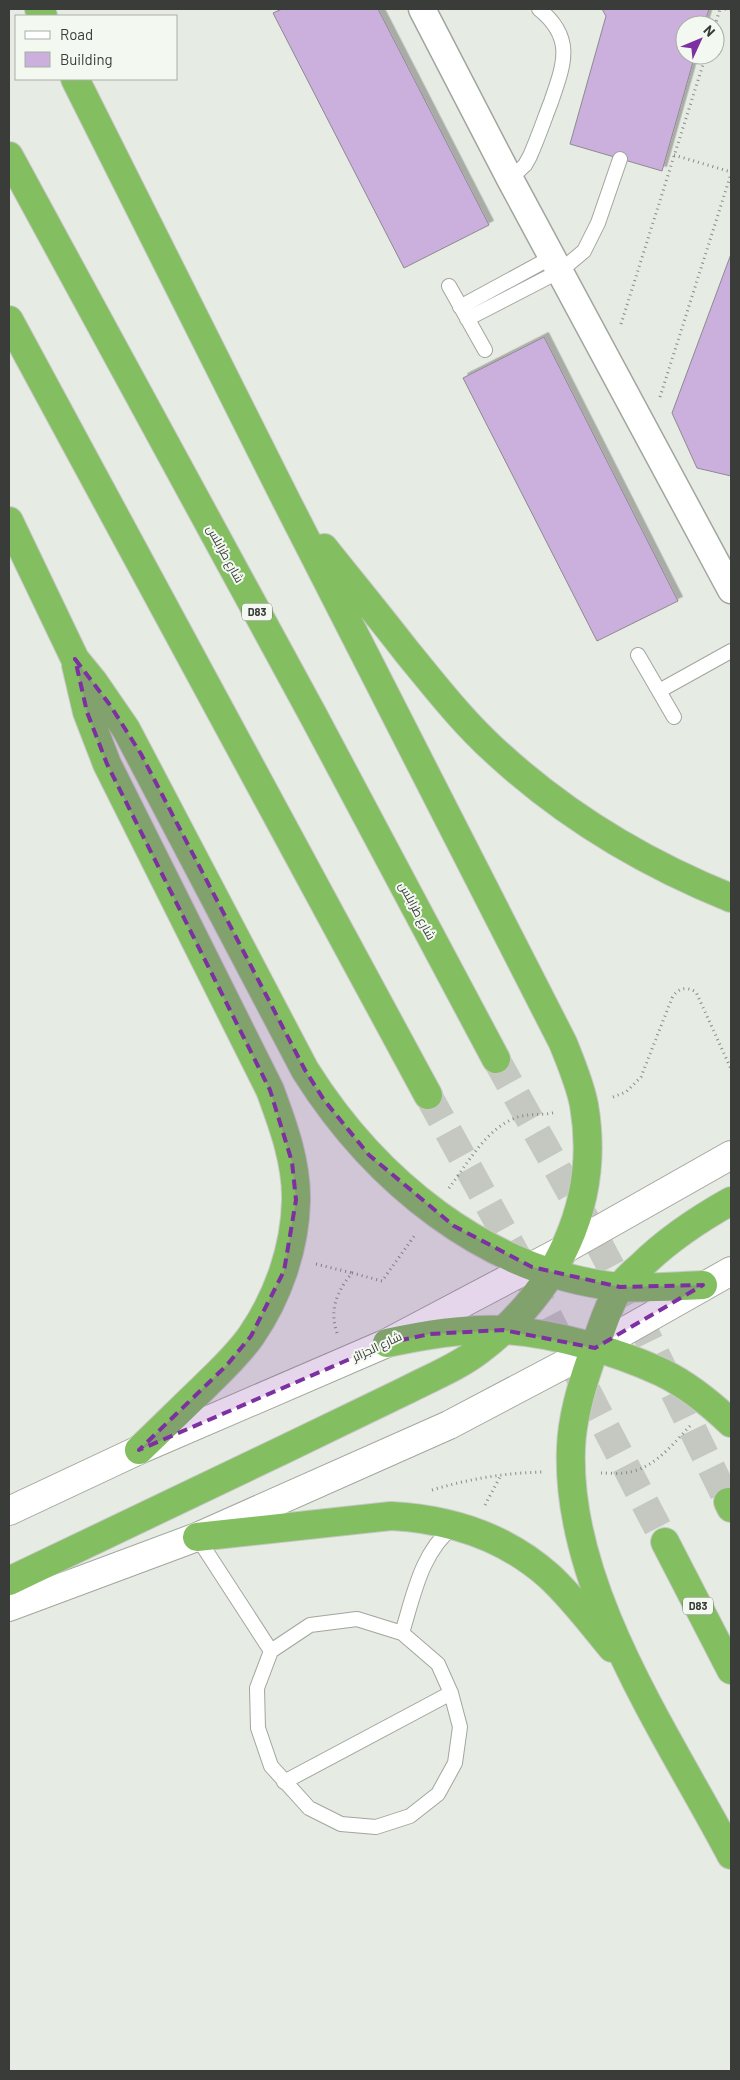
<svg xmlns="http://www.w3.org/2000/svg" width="740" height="2080" viewBox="0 0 740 2080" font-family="Barlow,Cairo,sans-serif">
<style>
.building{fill:#cbafdc;stroke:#8e8991;filter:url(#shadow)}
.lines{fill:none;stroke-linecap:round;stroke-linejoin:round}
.motorway-tunnel{stroke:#c4c8c1;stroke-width:28;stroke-dasharray:28 14;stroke-linecap:butt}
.service-casing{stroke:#a1a69e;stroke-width:16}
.minor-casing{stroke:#a1a69e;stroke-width:29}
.secondary-casing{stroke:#a1a69e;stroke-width:30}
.motorway-casing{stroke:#c8c8c8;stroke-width:30}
.path{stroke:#888c87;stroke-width:3;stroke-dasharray:1 4;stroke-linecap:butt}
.service{stroke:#fff;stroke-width:14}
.minor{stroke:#fff;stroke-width:26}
.secondary{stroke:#fff;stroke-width:28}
.motorway{stroke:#83be60;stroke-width:28}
.marked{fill:#7d30a2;fill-opacity:0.2;stroke:#7d30a2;stroke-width:4;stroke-dasharray:10 6;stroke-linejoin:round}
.labels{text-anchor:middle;stroke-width:4;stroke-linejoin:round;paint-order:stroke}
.shield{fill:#f3f9f0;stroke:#727570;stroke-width:1}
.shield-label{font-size:11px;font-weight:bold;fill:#3a3c39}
.street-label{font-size:12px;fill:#3a3c39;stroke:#f3f9f0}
</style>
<defs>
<filter id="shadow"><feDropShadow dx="4.5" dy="-4.5" stdDeviation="0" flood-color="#0004"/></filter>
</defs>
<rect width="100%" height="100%" fill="#e6ebe3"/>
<!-- building -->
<path class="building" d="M282,9h96l111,216 -85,43 -131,-255z
M602,9h107l-5,16h-19v30h10l-33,116 -92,-27 36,-128z
M731,254v222l-34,-8 -25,-55z
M544,337l134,264 -81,40 -134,-263z"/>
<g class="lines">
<!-- motorway-tunnel -->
<path class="motorway-tunnel" d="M496,1059l96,172 49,93 87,178
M428,1095l91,165 146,282"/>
<defs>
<path id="service" d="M510,179l15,-14 5,-9c8,-18 14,-36 21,-54 13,-38 24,-64 -12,-93
M449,286l36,64
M460,307l92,-50
M467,319l93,-48 24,-20 14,-28 22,-64
M638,655l36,62
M659,691l72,-40
M197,1537l74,114
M357,1619l45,14 36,31 13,29 9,34 -5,36 -17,31 -28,22 -34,11 -35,-3 -32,-16 -38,-42 -13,-38 -1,-40 14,-37 39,-26z
M402,1633c12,-39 19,-81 53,-108
M284,1782l167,-89"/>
<path id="minor" d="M422,9l88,170 221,411"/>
<path id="secondary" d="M9,1511l130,-61 248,-107 178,-94 166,-94
M9,1607l188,-70 252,-112 146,-77 136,-77"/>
<path id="motorway" d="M39,9l4,7
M9,156l304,559 183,344
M9,320l419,775
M9,521l66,138 18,22 33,48 179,341c69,110 181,203 314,217 27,2 57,-1 84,-2
M324,548c28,35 56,69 83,104 28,34 55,69 88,99 69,64 149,112 236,147
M76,665l11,47 20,52 163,326c13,35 27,73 26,111 -1,47 -18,96 -45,135 -14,20 -32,36 -49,53 -21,20 -42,41 -63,61
M731,1201c-34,19 -64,39 -91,66 -7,6 -14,12 -19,19 -12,15 -24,55 -30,73 -10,29 -19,59 -20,89 -6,140 97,287 160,407
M387,1343c38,-8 77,-15 117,-13 50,3 111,21 157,42 25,12 50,32 70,51
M728,1502l3,6
M197,1537l194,-21c59,3 113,20 158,60 23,21 43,48 63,72
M665,1542l66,128
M9,1581c92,-44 184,-88 276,-132 41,-20 81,-39 122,-59 25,-13 51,-23 73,-40 77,-59 121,-147 104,-245 -4,-21 -13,-42 -21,-62l-276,-541 -212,-423"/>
</defs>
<!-- service casing -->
<use href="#service" class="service-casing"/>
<!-- minor casing -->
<use href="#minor" class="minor-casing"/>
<!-- secondary casing -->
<use href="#secondary" class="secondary-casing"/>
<!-- motorway casing -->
<use href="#motorway" class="motorway-casing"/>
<!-- path -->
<path class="path" d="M725,9l6,1
M715,26l5,-17
M674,155l57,17
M621,324l85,-269
M660,397l71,-223
M613,1097l13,-5 15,-15 31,-79c6,-10 14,-12 24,-6l35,77
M449,1188c19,-25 38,-61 69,-71 13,-4 26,-1 38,-5
M316,1264l36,9
M337,1333c-8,-23 0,-42 15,-60l30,8 33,-46
M601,1473c7,0 16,1 23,0 29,-3 47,-27 66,-47
M432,1490c36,-11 73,-17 110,-18
M485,1505l16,-30"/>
<!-- service -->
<use href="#service" class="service"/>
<!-- minor -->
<use href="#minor" class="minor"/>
<!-- secondary -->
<use href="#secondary" class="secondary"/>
<!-- motorway -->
<use href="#motorway" class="motorway"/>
</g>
<!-- marked area -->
<path class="marked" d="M75,659l35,46 31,49 164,316 19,30 45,55 85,71 78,41 88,20 83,-2 -108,63 -92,-18 -73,4 -43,9 -248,107 88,-85 24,-29 33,-65 12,-71 -4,-38 -22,-72 -163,-326 -20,-52z"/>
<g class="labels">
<!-- shield labels -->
<g class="shield">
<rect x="242" y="603.5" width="30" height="17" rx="4"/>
<rect x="683" y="1597.5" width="30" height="17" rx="4"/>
</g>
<g class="shield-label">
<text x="257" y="616">D83</text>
<text x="698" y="1610">D83</text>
</g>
<!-- street labels -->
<g class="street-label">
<text transform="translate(225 554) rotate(61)" y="4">شارع طرابلس</text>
<text transform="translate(417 911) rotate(62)" y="4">شارع طرابلس</text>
<text transform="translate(377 1347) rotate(-25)" y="4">شارع الجزائر</text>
</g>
</g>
<!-- border -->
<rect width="740" height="2080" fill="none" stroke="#3a3c39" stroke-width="20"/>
<!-- legend -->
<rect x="15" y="15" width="162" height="65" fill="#f3f9f0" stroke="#a9ada7"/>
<rect x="25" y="31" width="25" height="8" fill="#ffffff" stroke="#a9ada7"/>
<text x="60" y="40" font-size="15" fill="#3a3c39">Road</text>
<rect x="25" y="52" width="25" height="15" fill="#cbafdc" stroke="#a9ada7"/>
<text x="60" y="65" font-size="15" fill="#3a3c39">Building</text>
<!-- north arrow -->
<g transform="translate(700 40) rotate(46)"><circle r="24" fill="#f3f9f0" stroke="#a9ada7"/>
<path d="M0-4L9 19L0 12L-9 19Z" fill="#7d30a2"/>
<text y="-8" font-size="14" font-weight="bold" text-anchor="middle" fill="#3a3c39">N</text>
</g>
</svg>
